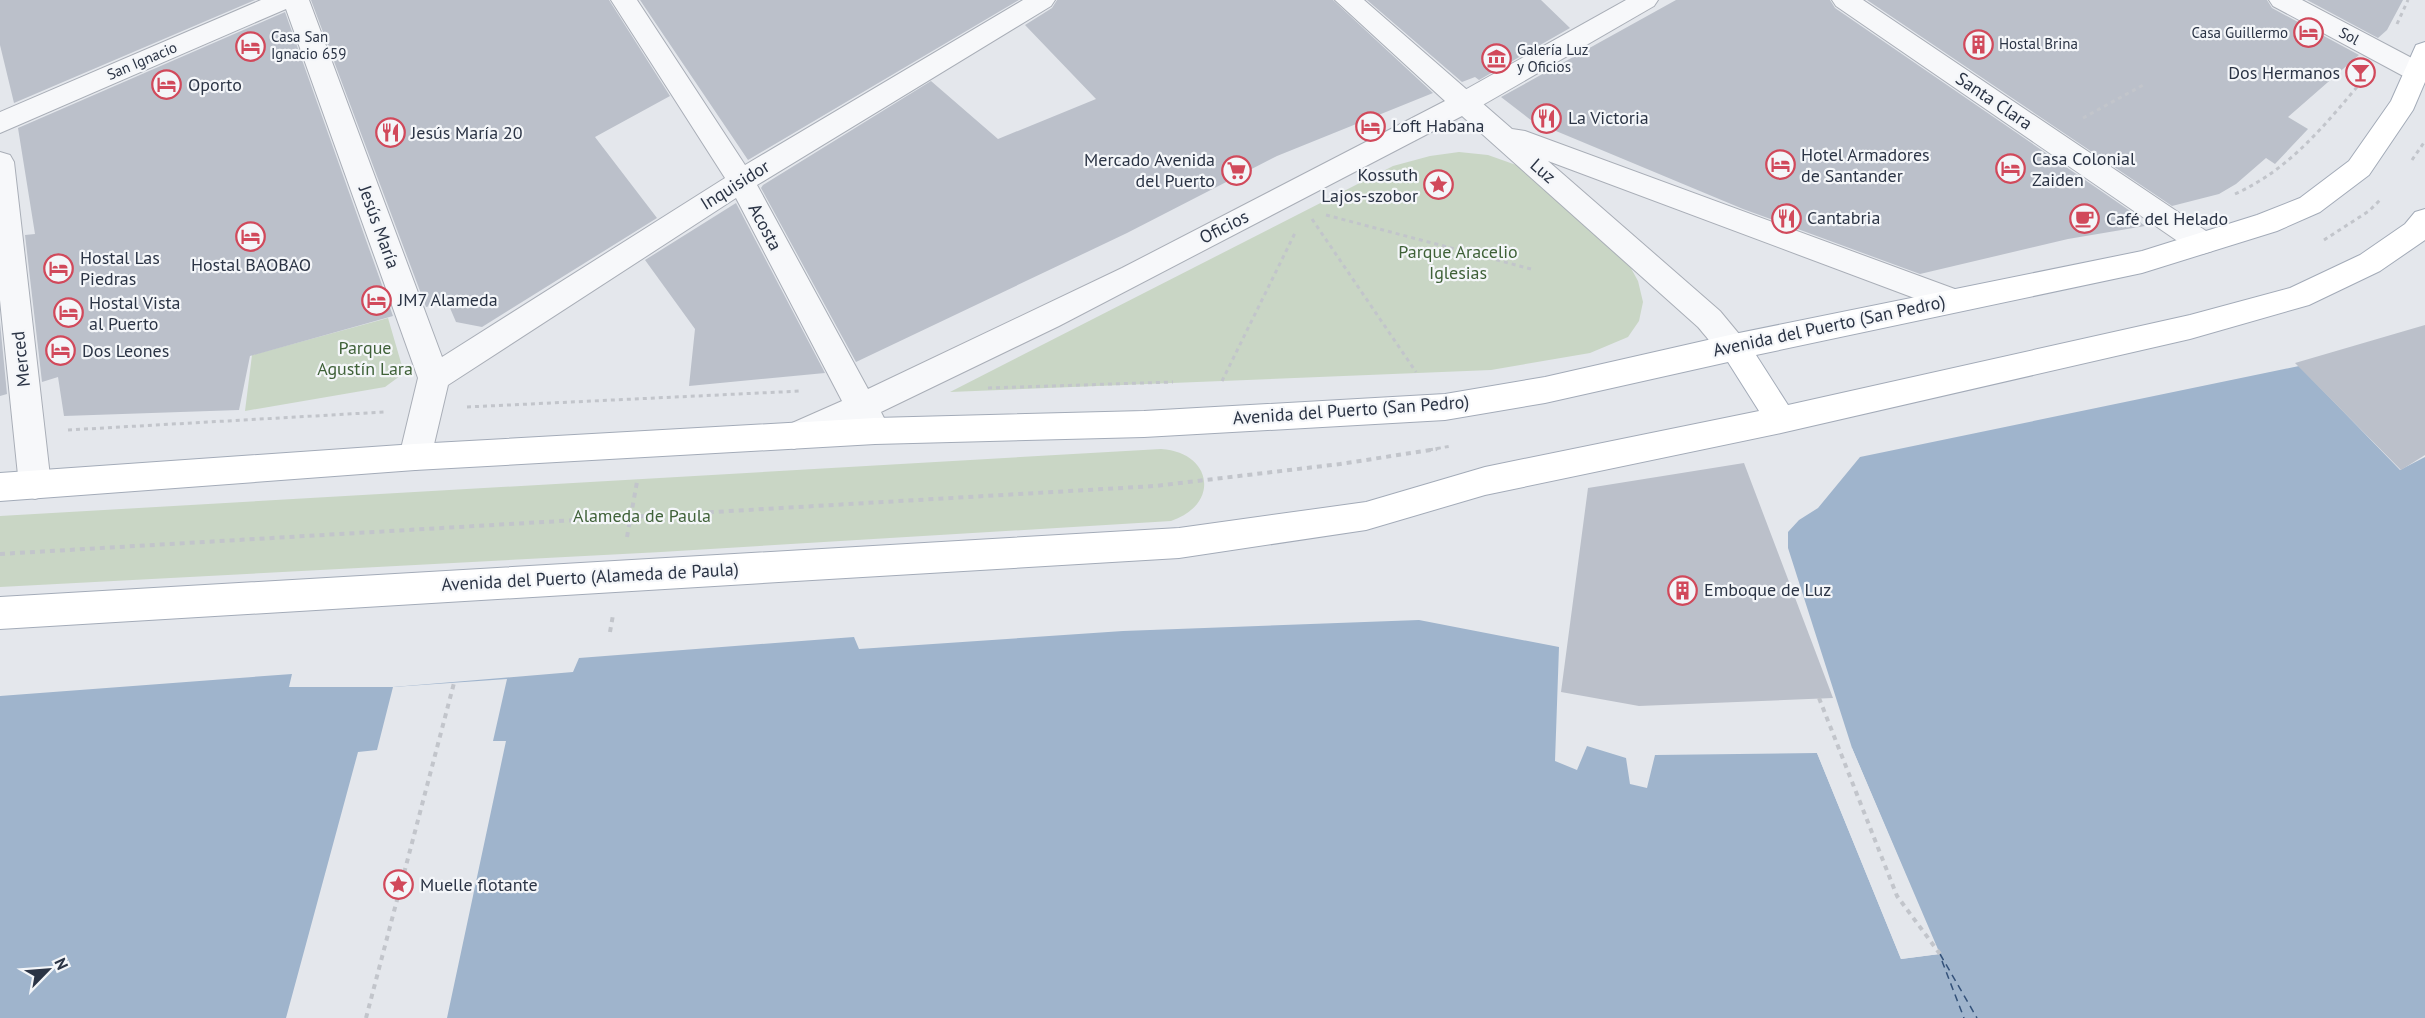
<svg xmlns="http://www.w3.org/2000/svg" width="2425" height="1018" viewBox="0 0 2425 1018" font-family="'PT Sans',sans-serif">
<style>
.green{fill:#c9d6c5}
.water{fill:#9fb4cc}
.pier{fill:#e4e7ec}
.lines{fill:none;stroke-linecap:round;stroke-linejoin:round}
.ferry{stroke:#34527a;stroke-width:1.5;stroke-dasharray:7 5;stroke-linecap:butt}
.building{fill:#bbc0ca}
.pedestrian-casing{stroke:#a9aeb7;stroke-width:2}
.minor-casing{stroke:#a9aeb7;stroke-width:2}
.primary-casing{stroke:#a3abb8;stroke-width:2}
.path-far1{stroke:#c2c5cb;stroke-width:3;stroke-dasharray:4 4;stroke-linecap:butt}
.path{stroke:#c2c5cb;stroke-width:4;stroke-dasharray:5 5;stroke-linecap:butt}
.pedestrian{fill:#f7f8fa;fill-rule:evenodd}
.minor{fill:#f7f8fa;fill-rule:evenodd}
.primary{fill:#fff;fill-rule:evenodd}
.labels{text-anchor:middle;stroke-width:4.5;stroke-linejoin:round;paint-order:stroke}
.far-poi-label{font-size:15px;fill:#2b3445;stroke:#f4f6f9;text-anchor:start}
.far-street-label{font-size:15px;fill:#2b3445;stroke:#f4f6f9}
.poi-label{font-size:18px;fill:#2b3445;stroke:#f4f6f9;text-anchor:start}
.street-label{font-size:18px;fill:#2b3445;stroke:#f4f6f9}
.park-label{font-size:18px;fill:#3f6138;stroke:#f4f6f9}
</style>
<rect width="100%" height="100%" fill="#e4e7ec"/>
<!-- green -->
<path class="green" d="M1459,152l29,3 31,11 108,95 11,20 5,21 -4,19 -11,16 -38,16 -99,17 -541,22 443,-226 37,-10z
M388,318l16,55 -19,14 -140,24 7,-56z
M1161,449c51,3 60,55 10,72l-510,31 -661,35v-71z"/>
<!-- water -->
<path class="water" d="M2299,366l101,104 25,-13v561h-2425v-322l292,-22 -3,13h104l180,-15 6,-14 275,-21 5,12 264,-18 296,-11 140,27 -4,114 22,9 10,-24 39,12 4,26 17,4 8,-33 162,-2 84,206 38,-5 -87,-206 -64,-200v-16l11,-12 19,-12 42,-51z"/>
<!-- pier -->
<path class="pier" d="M507,679l-14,62h13l-59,277h-161l72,-266 19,-2 16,-63z
M1849,748h3l88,206 -39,5 -84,-206 3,-1 83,204 33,-4z"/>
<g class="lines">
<!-- ferry -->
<path class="ferry" d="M1940,954l37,64
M1942,961l22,57"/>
</g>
<!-- building -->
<path class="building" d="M0,0h255l-241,103 -14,-58z
M311,0h298l61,96 -75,41 62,81 -175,109 -26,-5 -9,-21 -21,6z
M640,0h379l-271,160z
M1057,0h276l100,93 -156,63 -150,77 -271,129 -95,-174 2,-3 168,-104 67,58 98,-40 -71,-74 27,-17z
M1367,0h174l29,28 -91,52 -4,-3 -13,5z
M1676,0h154l5,8 301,207 -4,1 13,10 -77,13 -148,35 -177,-65 -211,-88 -31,-24z
M1867,0h400l5,8 87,47 -71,62 20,12 -33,35 -9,-6 -30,26 -17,10 -47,12z
M2307,0h96l-16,30 -9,8z
M285,12l108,304 -143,40 -11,54 -175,6 -6,-39 -16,5 -17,-147 10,-1 -17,-106z
M736,203l89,170 -136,13 6,-57 -50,-69z
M0,322l7,72 -7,2z
M2425,325v130l-24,15 -106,-107z
M1744,463l89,235 -194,8 -78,-14 27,-204z"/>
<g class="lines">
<defs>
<path id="pedestrian" d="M1626,0h32l-4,6 -180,104 -10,2 -10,-2 -3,-7 3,-7z"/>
<path id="minor" d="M261,0h48l133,357 283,-179 -114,-178h26l108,165 278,-165h32l-4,6 -294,179 111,204 254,-121 323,-167 -110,-101h29l148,129 13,2 438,161 4,8 -4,8 -11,4 -11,-4 -393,-147 172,150 29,35 -4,9c-22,7 -33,-12 -47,-28l-236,-211 -403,210 -178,86 7,14 -5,9 -11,4 -11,-4 -6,-12 -61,26 -11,-4 -5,-9 5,-9 59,-26 -106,-203 -288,187 -17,72 -5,10 -11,3 -11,-3 -5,-10 19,-79 -132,-369 -286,124v-21z
M1832,0h31l349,235 5,8 -5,8 -10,3 -10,-3 -356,-245z
M2269,0h33l123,65v14l-9,2 -9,-3 -134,-72z
M0,152l10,3 4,7 37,323 -4,10 -12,4 -12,-4 -4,-10 -19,-185z"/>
<path id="primary" d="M2425,42v40l-12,28 -44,65 -49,37 -43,19 -135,42 -386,82 32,50 402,-90 100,-27 70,-33 45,-31 10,-12 10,-3v31l-45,31 -71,34 -119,34 -409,94 -296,62 -119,35 -187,28 -1179,71v-32l1179,-69 187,-26 119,-35 274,-56 -31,-49 -183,41 -100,17 -301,17 -269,7 -460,26 -415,31v-28l415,-29 460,-26 269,-7 301,-17 100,-17 189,-43 408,-83 115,-36 43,-17 49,-37 42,-60 25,-56z"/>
</defs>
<!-- pedestrian casing -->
<use href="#pedestrian" class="pedestrian-casing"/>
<!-- minor casing -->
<use href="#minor" class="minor-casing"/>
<!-- primary casing -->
<use href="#primary" class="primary-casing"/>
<!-- path-far1 -->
<path class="path-far1" d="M2397,24l11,-24
M2083,118l62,-34
M2412,160l13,-19
M2235,194c55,-25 89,-68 127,-113
M1326,215l205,54
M1312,219l104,153
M2324,240l45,-29 12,-12
M1222,381l74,-150
M988,388l185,-6
M467,407l334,-16
M68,430l316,-18
M1429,450l22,-4"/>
<!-- path -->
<path class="path" d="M627,537l10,-55
M0,554l1155,-68 185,-22 97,-15
M610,632l3,-17
M1819,698l78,198 43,58
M366,1018l88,-335"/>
<!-- pedestrian -->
<use href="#pedestrian" class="pedestrian"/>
<!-- minor -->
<use href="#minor" class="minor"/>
<!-- primary -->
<use href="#primary" class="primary"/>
</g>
<!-- icons -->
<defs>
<symbol id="hotel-ring" viewBox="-11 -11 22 22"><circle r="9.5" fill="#f4f6f9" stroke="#d1495b" stroke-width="1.5"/><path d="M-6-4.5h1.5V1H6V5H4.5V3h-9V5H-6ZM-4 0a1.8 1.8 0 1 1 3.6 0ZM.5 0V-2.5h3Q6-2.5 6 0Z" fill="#d1495b"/></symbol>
<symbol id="building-ring" viewBox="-11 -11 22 22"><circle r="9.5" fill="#f4f6f9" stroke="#d1495b" stroke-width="1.5"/><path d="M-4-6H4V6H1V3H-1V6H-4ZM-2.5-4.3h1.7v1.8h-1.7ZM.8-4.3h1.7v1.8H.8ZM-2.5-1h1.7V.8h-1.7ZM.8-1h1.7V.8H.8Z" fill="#d1495b"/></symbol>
<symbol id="museum-ring" viewBox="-11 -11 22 22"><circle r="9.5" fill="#f4f6f9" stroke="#d1495b" stroke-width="1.5"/><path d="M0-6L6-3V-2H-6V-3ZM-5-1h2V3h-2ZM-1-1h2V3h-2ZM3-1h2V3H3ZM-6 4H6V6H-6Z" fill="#d1495b"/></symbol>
<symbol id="bar-ring" viewBox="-11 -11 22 22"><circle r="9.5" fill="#f4f6f9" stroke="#d1495b" stroke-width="1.5"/><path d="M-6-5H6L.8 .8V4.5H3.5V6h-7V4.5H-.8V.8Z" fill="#d1495b"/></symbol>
<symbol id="restaurant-ring" viewBox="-11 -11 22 22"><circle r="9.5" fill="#f4f6f9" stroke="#d1495b" stroke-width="1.5"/><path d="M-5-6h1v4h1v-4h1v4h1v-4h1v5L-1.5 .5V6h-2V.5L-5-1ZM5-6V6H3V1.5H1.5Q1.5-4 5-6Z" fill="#d1495b"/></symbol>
<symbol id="supermarket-ring" viewBox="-11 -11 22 22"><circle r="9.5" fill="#f4f6f9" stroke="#d1495b" stroke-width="1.5"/><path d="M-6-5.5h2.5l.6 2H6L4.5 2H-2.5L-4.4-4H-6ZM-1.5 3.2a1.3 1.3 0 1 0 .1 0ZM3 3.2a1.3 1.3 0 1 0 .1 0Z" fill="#d1495b"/></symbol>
<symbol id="sight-ring" viewBox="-11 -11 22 22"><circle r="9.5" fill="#f4f6f9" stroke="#d1495b" stroke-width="1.5"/><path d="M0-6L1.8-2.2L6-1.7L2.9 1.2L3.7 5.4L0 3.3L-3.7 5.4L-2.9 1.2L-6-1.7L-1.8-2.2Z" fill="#d1495b"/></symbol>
<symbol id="cafe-ring" viewBox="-11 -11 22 22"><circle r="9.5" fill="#f4f6f9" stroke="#d1495b" stroke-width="1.5"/><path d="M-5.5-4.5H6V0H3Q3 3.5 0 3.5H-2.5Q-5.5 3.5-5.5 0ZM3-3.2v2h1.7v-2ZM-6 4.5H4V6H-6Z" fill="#d1495b"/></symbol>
</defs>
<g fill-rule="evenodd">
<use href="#hotel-ring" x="2292" y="16" width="33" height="33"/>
<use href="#building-ring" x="1962" y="28" width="33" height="33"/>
<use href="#hotel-ring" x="234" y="30" width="33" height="33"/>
<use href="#museum-ring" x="1480" y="42" width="33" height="33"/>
<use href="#bar-ring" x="2344" y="56" width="33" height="33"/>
<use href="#hotel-ring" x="150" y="68" width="33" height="33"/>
<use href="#restaurant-ring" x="1530" y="102" width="33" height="33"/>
<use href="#hotel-ring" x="1354" y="110" width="33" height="33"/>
<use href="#restaurant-ring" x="374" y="116" width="33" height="33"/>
<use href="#hotel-ring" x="1764" y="148" width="33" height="33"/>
<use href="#hotel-ring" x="1994" y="152" width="33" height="33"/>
<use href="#supermarket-ring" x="1220" y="154" width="33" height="33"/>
<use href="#sight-ring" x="1422" y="168" width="33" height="33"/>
<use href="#restaurant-ring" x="1770" y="202" width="33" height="33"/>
<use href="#cafe-ring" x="2068" y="202" width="33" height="33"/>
<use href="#hotel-ring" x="234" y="220" width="33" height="33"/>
<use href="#hotel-ring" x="42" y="252" width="33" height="33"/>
<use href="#hotel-ring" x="360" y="284" width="33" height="33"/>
<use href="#hotel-ring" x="52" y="296" width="33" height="33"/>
<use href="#hotel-ring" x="44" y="334" width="33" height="33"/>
<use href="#building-ring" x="1666" y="574" width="33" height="33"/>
<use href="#sight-ring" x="382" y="868" width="33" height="33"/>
</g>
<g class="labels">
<!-- far-poi labels -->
<g class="far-poi-label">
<text x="2288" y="38" text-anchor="end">Casa Guillermo</text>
<text x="271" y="42">Casa San<tspan x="271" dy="17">Ignacio 659</tspan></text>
<text x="1999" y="49">Hostal Brina</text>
<text x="1517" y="55">Galería Luz<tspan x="1517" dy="17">y Oficios</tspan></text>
</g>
<!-- far-street labels -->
<g class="far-street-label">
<text transform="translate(2349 36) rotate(28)" y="5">Sol</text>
<text transform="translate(142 61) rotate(-23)" y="5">San Ignacio</text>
</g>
<!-- poi labels -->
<g class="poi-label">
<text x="2340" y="79" text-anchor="end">Dos Hermanos</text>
<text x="188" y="91">Oporto</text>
<text x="1568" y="124">La Victoria</text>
<text x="1392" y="132">Loft Habana</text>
<text x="411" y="139">Jesús María 20</text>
<text x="1801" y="161">Hotel Armadores<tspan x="1801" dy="21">de Santander</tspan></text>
<text x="2032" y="165">Casa Colonial<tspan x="2032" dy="21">Zaiden</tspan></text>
<text x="1215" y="166" text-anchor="end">Mercado Avenida<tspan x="1215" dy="21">del Puerto</tspan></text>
<text x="1418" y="181" text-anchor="end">Kossuth<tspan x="1418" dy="21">Lajos-szobor</tspan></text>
<text x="1807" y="224">Cantabria</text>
<text x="2106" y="225">Café del Helado</text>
<text x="80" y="264">Hostal Las<tspan x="80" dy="21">Piedras</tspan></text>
<text x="251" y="271" text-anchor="middle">Hostal BAOBAO</text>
<text x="398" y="306">JM7 Alameda</text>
<text x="89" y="309">Hostal Vista<tspan x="89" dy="21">al Puerto</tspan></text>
<text x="82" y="357">Dos Leones</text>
<text x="1704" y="596">Emboque de Luz</text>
<text x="420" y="891">Muelle flotante</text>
</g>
<!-- street labels -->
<g class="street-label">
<text transform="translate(1994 101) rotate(34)" y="6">Santa Clara</text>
<text transform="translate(1543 171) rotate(41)" y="6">Luz</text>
<text transform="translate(735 185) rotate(-32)" y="6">Inquisidor</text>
<text transform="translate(379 227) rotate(70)" y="6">Jesús María</text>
<text transform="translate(765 227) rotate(62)" y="6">Acosta</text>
<text transform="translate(1224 227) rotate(-27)" y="6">Oficios</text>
<text transform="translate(1829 326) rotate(-12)" y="6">Avenida del Puerto (San Pedro)</text>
<text transform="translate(21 359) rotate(-96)" y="6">Merced</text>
<text transform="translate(1351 410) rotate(-4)" y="6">Avenida del Puerto (San Pedro)</text>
<text transform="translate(590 577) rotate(-3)" y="6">Avenida del Puerto (Alameda de Paula)</text>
</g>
<!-- park labels -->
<g class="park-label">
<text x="1458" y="258">Parque Aracelio<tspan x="1458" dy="21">Iglesias</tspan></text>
<text x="365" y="354">Parque<tspan x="365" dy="21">Agustín Lara</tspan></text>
<text x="642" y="522">Alameda de Paula</text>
</g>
</g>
<!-- north arrow -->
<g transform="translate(48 970) rotate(65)" stroke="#f4f6f9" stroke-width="4.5" paint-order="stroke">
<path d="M0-4.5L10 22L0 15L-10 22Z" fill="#2b3445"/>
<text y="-9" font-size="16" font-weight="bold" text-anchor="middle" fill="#2b3445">N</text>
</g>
</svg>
